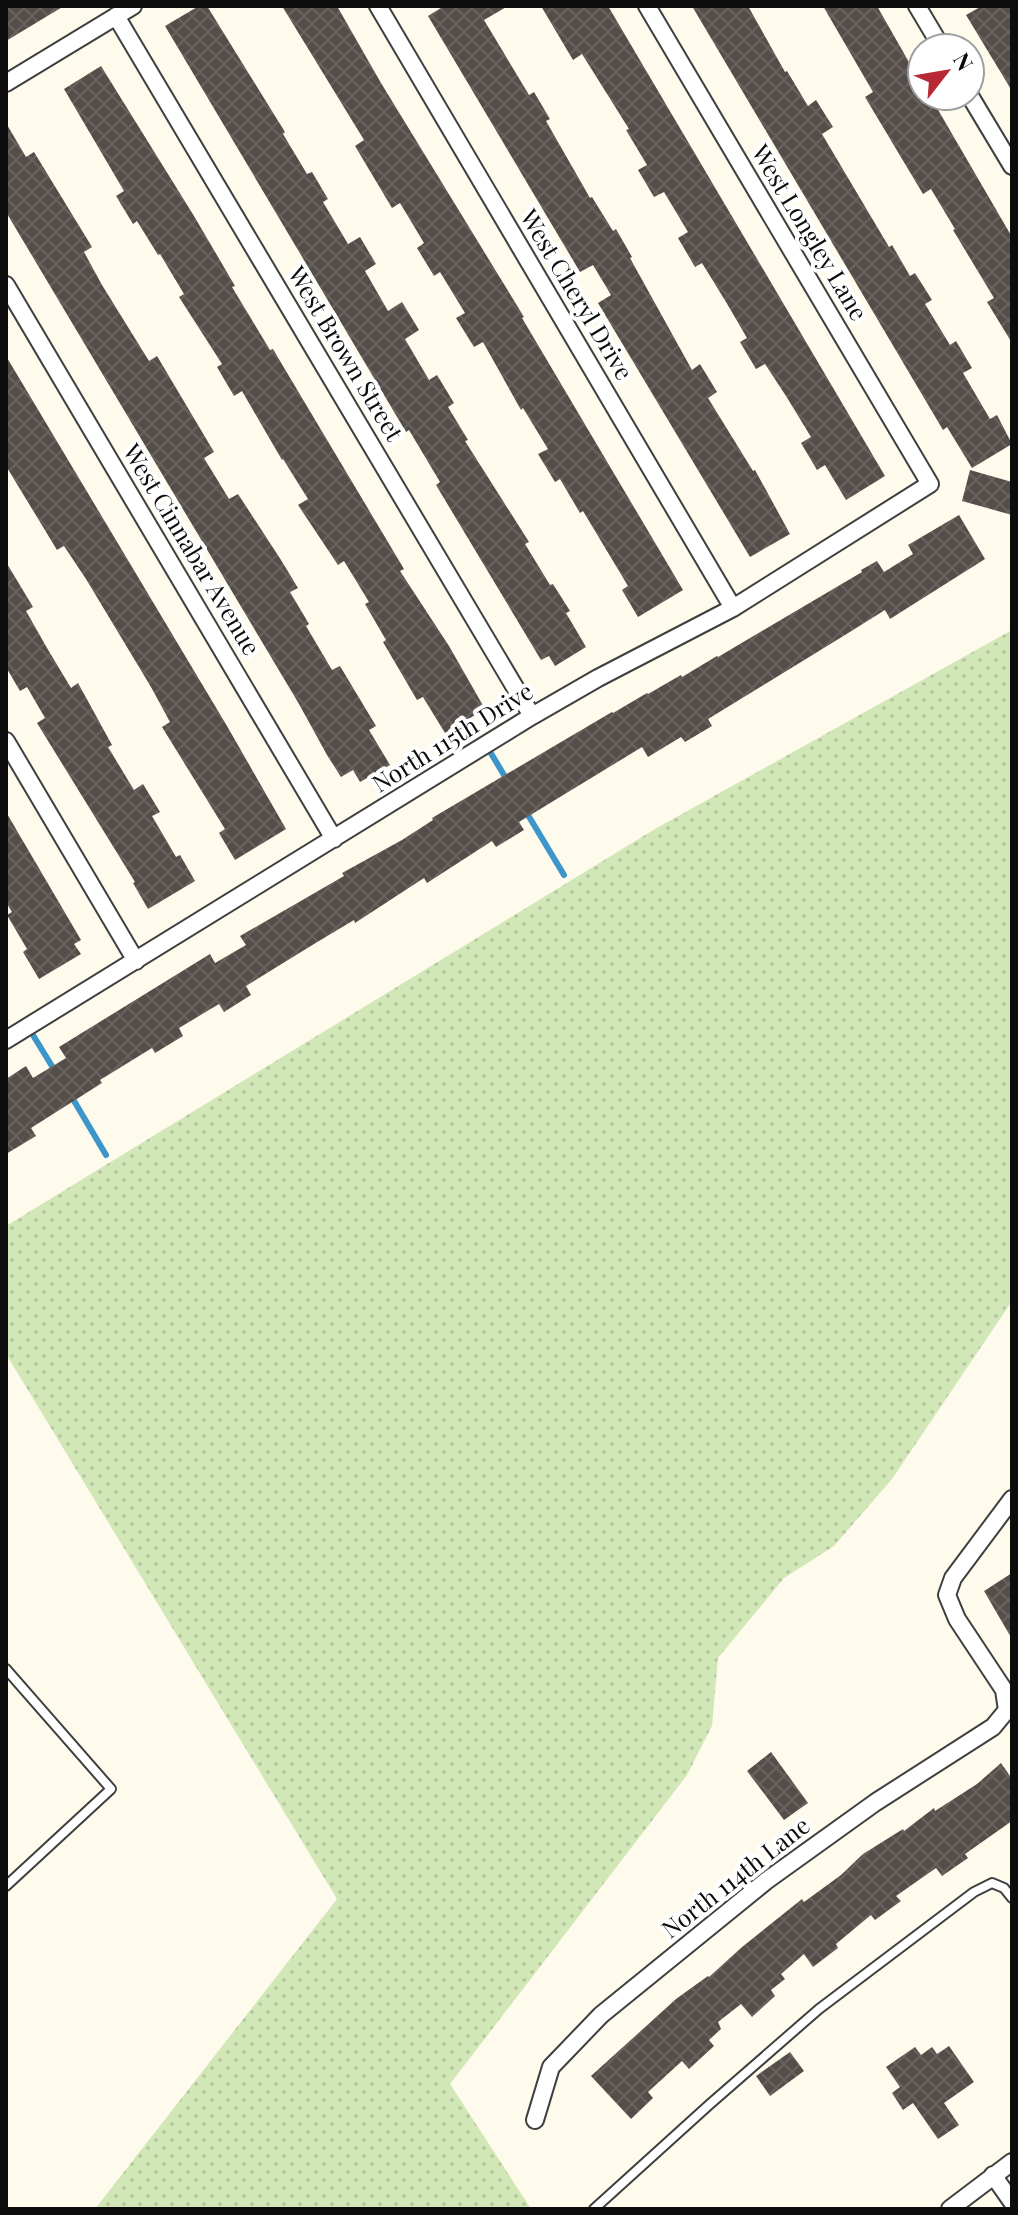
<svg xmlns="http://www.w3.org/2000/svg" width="1018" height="2215" viewBox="0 0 1018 2215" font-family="'Playfair Display',serif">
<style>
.grass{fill:url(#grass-dots)}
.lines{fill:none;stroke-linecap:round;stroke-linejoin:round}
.stream{stroke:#3c96c9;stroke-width:6}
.building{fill:url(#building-cross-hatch)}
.lane-casing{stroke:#3f3f3f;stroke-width:12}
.street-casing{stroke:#3f3f3f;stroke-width:20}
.lane{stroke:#fff;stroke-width:8}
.street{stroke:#fff;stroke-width:16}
.labels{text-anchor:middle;stroke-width:8;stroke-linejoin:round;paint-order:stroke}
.street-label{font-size:24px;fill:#0c0c0c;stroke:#fff}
</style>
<defs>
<pattern id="grass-dots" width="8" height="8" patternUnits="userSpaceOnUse" patternTransform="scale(2)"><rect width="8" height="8" fill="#d2e7b7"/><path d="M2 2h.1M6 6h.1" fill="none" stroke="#b3c59c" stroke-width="1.8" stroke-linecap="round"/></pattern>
<pattern id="building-cross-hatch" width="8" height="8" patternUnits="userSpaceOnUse" patternTransform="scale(2)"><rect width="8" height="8" fill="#554d49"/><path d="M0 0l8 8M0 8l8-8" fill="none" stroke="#68625f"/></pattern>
</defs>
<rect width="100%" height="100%" fill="#fefaec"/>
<!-- grass -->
<path class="grass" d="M1012,630v671l-120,178 -58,67 -50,32 -66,80 -6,68 -25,49 -237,309 81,125h-436l242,-310 -331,-545v-128l649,-397z"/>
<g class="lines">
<!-- stream -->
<path class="stream" d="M486,745l21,35
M525,810l39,65
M28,1027l27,44
M70,1094l36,61"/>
</g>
<!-- building -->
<path class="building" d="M6,6h58l-58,35z
M199,6h8l78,126 -2,2 24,40 5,-2 16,27 -5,3 25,42 12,-7 16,27 -11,7 23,40 14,-9 17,28 -14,9 24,41 8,-5 17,28 -6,4 20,33 -3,1 64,101 -4,2 25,41 3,-1 17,27 -4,2 20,34 -31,19 -6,-10 -8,4 -105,-175 4,-3 -31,-52 -3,2 -241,-406z
M282,6h55l44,77 143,234 -2,1 161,272 -45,27 -16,-27 6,-4 -45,-75 -3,2 -20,-34 -5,3 -17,-28 10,-5 -25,-41 -2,2 -38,-68 -9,5 -18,-29 9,-5 -25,-41 -6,4 -17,-28 7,-5 -24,-40 -8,5 -37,-62 9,-6z
M444,6h64l-24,14 45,75 5,-3 16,27 -4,2 44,77 2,-1 21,34 3,-2 16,28 -2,1 62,112 8,-6 17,28 -9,6 45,73 2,-1 35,64 -40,23 -152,-254 13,-8 -18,-30 -13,7 -152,-256z
M541,6h67l277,470 -39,24 -21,-35 -8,5 -16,-27 10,-6 -25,-41 -21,-32 -9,5 -16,-27 7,-4 -21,-36 -24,-39 -7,4 -17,-29 10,-6 -24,-40 -10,5 -16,-27 9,-5 -21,-35 3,-1 -47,-75 -9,6z
M692,6h56l37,66 2,-1 21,35 8,-6 17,27 -11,7 67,113 3,-2 18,31 5,-3 17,27 -7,4 25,41 6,-4 16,27 -9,5 27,46 7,-4 15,29 -40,24 -25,-41 -4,3z
M823,6h54l45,79v11h8l82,141v106l-25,-41 7,-4 -41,-68 2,-1 -24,-40 -8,5 -58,-97 8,-5z
M982,6h30v85l-46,-76z
M101,66l93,150 41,70 -3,1 38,63 3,-1 10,17 121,203 -4,2 49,75 36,63 -40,24 -22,-36 -6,3 -34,-58 3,-2 -21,-36 4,-2 -25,-41 -6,4 -40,-60 10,-6 -25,-40 -1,1 -40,-69 -8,5 -17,-29 5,-3 -43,-67 5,-3 -24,-40 -2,1 -21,-34 -4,3 -17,-28 8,-5 -60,-102z
M6,123l20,34 8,-5 58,95 -8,5 18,33 47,76 8,-5 57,96 -10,6 25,41 9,-5 43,66 17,28 -8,4 19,32 -3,2 26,44 8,-4 36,60 -7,4 21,35 -30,17 -7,-12 -12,7 -14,-22 -28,-51 -293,-492z
M6,356l221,370 59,103 -51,31 -16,-27 6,-4 -63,-102 8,-5 -19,-35 -65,-108 -22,-33 -7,4 -51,-84z
M970,470l42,12v33l-50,-14z
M959,515l26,44 -95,60 -5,-9 -40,25 -137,84 4,7 -27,16 -4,-5 -33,20 -6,-10 -123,75 5,8 -28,17 -4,-6 -65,42 -3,-5 -69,45 -1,-3 -40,24 -68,42 5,9 -27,17 -5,-8 -40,24 4,8 -28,17 -3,-5 -52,32 2,3 -71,45 5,8 -30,18v-75l20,-13 7,12 33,-20 -7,-11 151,-93 5,9 31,-18 -6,-9 104,-60 -2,-3 60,-33 31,-20 -1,-2 180,-106 1,1 34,-20 1,1 33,-19 1,2 35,-21 1,1 144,-85 -1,-2 16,-9 7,11 29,-18 -5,-9z
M6,562l27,45 -7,4 21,37 24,40 7,-5 34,62 -4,2 26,43 9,-6 17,28 -8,4 24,41 4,-2 15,26 -47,28 -15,-26 2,-1 -98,-159 8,-5 -18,-31 -7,4 -14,-24z
M6,812l75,128 -7,4 7,10 -42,25 -16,-27 4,-3 -20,-34 5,-3 -6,-10z
M1012,1573v66l-28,-48z
M771,1752l37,51 -24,17 -37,-49z
M1001,1763l11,16v42l-47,33 3,4 -26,18 -6,-8 -40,28 5,5 -26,19 -4,-5 -35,29 2,4 -25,19 -9,-13 -23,20 4,5 -14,11 4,6 -23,21 -11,-13 -23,18 3,7 -12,11 5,6 -25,23 -7,-8 -34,31 5,6 -22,21 -40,-43 85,-77 32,-23 1,1 33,-30 60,-48 2,3 37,-27 22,-21 40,-25 1,2 30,-23 1,3 42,-27z
M949,2046l25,36 -30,21 15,22 -21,14 -25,-36 -10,7 -11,-17 8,-6 -14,-20 29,-20 6,8 11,-8 5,7z
M790,2052l14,19 -34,25 -14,-20z"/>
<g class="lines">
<defs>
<path id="lane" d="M6,1669l105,120 -105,97
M594,2209l116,-105 109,-95 155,-117 18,-9 12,5 8,10"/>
<path id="street" d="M378,6l355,602
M917,6l25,42
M116,16l416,700
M6,83l127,-77
M970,96l42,70
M6,285l328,554
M6,741l130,220
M6,1040l526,-324 66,-38 135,-70 197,-124 -283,-478
M535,2120l16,-53 50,-52 165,-134 110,-79 117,-75 14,-17 -3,-20 -47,-71 -10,-24 6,-17 59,-79
M993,2175l19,27
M950,2209l62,-47"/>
</defs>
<!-- lane casing -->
<use href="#lane" class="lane-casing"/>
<!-- street casing -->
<use href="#street" class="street-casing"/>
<!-- lane -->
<use href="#lane" class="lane"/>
<!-- street -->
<use href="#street" class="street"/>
</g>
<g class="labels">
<!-- street labels -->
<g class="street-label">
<text transform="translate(809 233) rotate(59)" y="8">West Longley Lane</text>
<text transform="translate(576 295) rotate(59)" y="8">West Cheryl Drive</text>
<text transform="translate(345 354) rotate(59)" y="8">West Brown Street</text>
<text transform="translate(191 550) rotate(59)" y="8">West Cinnabar Avenue</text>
<text transform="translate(453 738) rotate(-32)" y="8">North 115th Drive</text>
<text transform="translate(736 1878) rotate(-38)" y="8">North 114th Lane</text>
</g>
</g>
<!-- border -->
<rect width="1018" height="2215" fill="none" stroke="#0c0c0c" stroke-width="16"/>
<!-- north arrow -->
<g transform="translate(946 72) rotate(59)"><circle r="38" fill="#ffffff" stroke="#9e9e9e" stroke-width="2"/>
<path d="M0-6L14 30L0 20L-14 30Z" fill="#b82935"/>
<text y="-12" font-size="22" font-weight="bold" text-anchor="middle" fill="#0c0c0c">N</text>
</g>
</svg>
